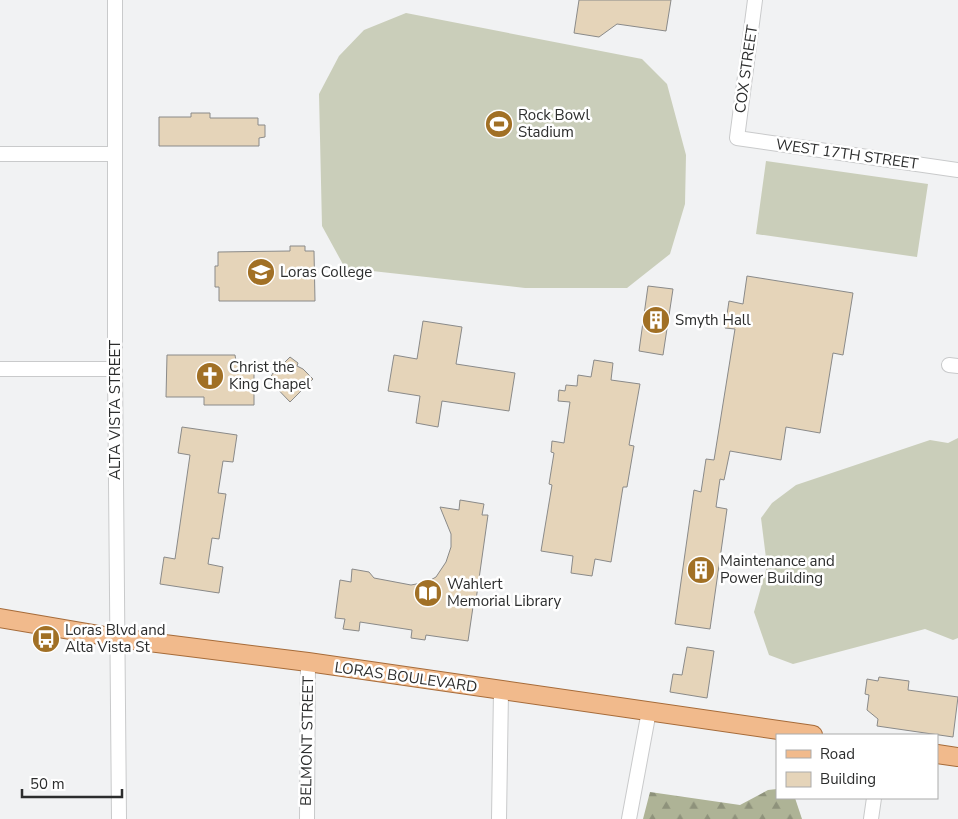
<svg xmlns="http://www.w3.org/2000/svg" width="958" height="819" viewBox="0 0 958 819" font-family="'Nunito Sans',sans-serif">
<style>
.forest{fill:url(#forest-firs)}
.garden{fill:#caceba}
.building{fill:#e5d4b9;stroke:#8a8a89}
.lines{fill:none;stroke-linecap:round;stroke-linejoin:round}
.minor-casing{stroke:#c9cacb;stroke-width:16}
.major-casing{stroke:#a66b39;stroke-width:20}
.minor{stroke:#fff;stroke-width:14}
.major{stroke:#f1ba8c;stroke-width:18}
.labels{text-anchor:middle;stroke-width:5;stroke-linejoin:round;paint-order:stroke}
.street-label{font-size:15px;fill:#2c2d2d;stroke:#fff}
.poi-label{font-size:15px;fill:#2c2d2d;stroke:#fff;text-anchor:start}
</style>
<defs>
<pattern id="forest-firs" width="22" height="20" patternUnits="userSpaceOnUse" patternTransform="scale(1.25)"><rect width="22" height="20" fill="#aeb396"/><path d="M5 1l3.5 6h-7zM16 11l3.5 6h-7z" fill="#8e927b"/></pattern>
</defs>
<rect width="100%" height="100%" fill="#f1f2f3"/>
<!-- forest -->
<path class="forest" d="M777,789v9h18l7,21h-159l7,-27 90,13 28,-15z"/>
<!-- garden -->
<path class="garden" d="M406,13l236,46 25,25 19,71 -1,49 -15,50 -43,34h-102l-180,-20 -23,-42 -3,-132 20,-38 25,-26z
M766,161l162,23 -11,73 -161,-23z
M958,438v200l-5,2 -28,-11 -132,35 -24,-9 -15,-43 13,-46 -6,-48 11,-15 24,-18 134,-45 18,3z"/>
<!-- building -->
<path class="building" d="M579,0h92l-5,31 -49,-7 -18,13 -25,-4z
M191,113h19v5h48v7h7v12l-6,1v8h-100v-29h32z
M290,246h15v5h9l1,50h-96v-14h-4v-21h3v-14l72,-1z
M747,276l106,17 -10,62 -10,-2 -13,80 -34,-6 -5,33 -51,-9 -6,29 -4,-1 -4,28 11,2 -17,120 -35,-5 19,-134 7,2 5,-33 8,1 21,-131 -10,-1 4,-27 14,3z
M648,286l25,3 -10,66 -24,-4z
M423,321l39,6 -6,37 59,9 -6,38 -67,-10 -4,26 -22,-4 4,-27 -32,-5 6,-36 23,4z
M167,355h68l1,6h6v5h12v39h-50v-8h-38z
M290,357l8,6 -1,3 6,3 10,10 -23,23 -21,-22 4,-7 3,1 4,-7z
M594,360l19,3 -2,17 29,4 -11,61 5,1 -7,41h-4l-12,75 -16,-3 -3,17 -21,-3 2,-17 -32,-5 11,-66 -3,-1 5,-31 -3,-1 1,-11 12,2 6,-41 -12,-1 1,-11 6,1 1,-6 11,1 1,-11 13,2z
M182,427l55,8 -4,27 -10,-1 -5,32 8,1 -7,45 -7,-1 -4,26 15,3 -4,26 -59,-9 4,-27 11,2 15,-104 -12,-2z
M460,500l24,4 -2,11h6l-12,85h-2l-6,41 -42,-6 -1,5 -14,-2 1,-8 -52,-8 -1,9 -16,-2 2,-10 -10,-1 5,-38 11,2 1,-13 17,3 5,6 37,7 16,-3 9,-5 10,-15 5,-15v-13l-11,-27 19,3z
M687,647l27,4 -7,47 -37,-6 3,-18 9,1z
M879,677l30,4 -1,9 50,7 -5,40 -76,-11 1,-7 -11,-9 2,-15 -4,-1 2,-15 11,2z"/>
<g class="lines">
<defs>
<path id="minor" d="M115,0v369l4,450
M755,0l-18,138 221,32
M0,154h114
M949,365l9,1
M0,369h115
M307,819l1,-157
M499,819l2,-128
M629,819l20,-108
M871,819l3,-21"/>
<path id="major" d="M0,618l117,20 191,24 505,73
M937,754l21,3"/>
</defs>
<!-- minor casing -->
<use href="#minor" class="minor-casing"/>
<!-- major casing -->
<use href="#major" class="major-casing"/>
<!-- minor -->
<use href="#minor" class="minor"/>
<!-- major -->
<use href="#major" class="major"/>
</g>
<!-- icons -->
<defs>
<symbol id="stadium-disc" viewBox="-11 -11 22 22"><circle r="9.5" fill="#a17025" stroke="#fff"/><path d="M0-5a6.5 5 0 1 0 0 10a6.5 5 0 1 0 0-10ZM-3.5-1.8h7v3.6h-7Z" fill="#fff"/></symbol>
<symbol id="university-disc" viewBox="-11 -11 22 22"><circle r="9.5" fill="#a17025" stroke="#fff"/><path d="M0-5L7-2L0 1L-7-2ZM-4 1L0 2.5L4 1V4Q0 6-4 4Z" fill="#fff"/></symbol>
<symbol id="building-disc" viewBox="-11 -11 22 22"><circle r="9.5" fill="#a17025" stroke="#fff"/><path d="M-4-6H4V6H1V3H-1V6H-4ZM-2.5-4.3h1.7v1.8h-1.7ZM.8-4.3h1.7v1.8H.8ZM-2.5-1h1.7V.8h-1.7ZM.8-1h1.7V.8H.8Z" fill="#fff"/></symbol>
<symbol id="church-disc" viewBox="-11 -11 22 22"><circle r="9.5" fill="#a17025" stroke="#fff"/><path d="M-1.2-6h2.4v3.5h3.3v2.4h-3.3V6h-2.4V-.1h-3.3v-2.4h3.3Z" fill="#fff"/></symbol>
<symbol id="library-disc" viewBox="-11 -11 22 22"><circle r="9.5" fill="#a17025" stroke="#fff"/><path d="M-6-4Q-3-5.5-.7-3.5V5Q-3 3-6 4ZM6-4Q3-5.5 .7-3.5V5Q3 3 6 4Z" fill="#fff"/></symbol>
<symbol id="bus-disc" viewBox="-11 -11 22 22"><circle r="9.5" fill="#a17025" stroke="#fff"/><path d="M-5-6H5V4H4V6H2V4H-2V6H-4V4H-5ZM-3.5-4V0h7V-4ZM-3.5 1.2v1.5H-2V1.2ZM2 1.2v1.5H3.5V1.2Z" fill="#fff"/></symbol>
</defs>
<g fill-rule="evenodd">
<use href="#stadium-disc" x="483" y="108" width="32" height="32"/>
<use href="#university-disc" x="245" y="256" width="32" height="32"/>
<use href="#building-disc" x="640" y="304" width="32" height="32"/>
<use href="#church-disc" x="194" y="360" width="32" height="32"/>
<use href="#building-disc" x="685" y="554" width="32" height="32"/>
<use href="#library-disc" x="412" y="577" width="32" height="32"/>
<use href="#bus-disc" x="30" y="623" width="32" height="32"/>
</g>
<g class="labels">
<!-- street labels -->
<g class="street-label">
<text transform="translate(746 69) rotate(-82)" y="5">COX STREET</text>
<text transform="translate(847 154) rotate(8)" y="5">WEST 17TH STREET</text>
<text transform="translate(115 410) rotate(-90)" y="5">ALTA VISTA STREET</text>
<text transform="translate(406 677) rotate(8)" y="5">LORAS BOULEVARD</text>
<text transform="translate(307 741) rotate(-89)" y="5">BELMONT STREET</text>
</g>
<!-- poi labels -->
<g class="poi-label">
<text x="518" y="120">Rock Bowl<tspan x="518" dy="17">Stadium</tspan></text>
<text x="280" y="277">Loras College</text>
<text x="675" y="325">Smyth Hall</text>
<text x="229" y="372">Christ the<tspan x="229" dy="17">King Chapel</tspan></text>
<text x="720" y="566">Maintenance and<tspan x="720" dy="17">Power Building</tspan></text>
<text x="447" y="589">Wahlert<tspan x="447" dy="17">Memorial Library</tspan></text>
<text x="65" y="635">Loras Blvd and<tspan x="65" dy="17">Alta Vista St</tspan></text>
</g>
</g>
<!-- legend -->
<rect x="776" y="734" width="162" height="65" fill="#ffffff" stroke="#ababab"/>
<rect x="786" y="750" width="25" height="8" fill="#f1ba8c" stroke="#ababab"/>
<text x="820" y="759" font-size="15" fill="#2c2d2d">Road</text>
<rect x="786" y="772" width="25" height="15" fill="#e5d4b9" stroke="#ababab"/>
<text x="820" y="784" font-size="15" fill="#2c2d2d">Building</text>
<!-- scale -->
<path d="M22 789v8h100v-8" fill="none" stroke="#2c2d2d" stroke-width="2.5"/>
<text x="30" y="789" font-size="15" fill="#2c2d2d" stroke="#ffffff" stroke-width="4" paint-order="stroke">50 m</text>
</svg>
